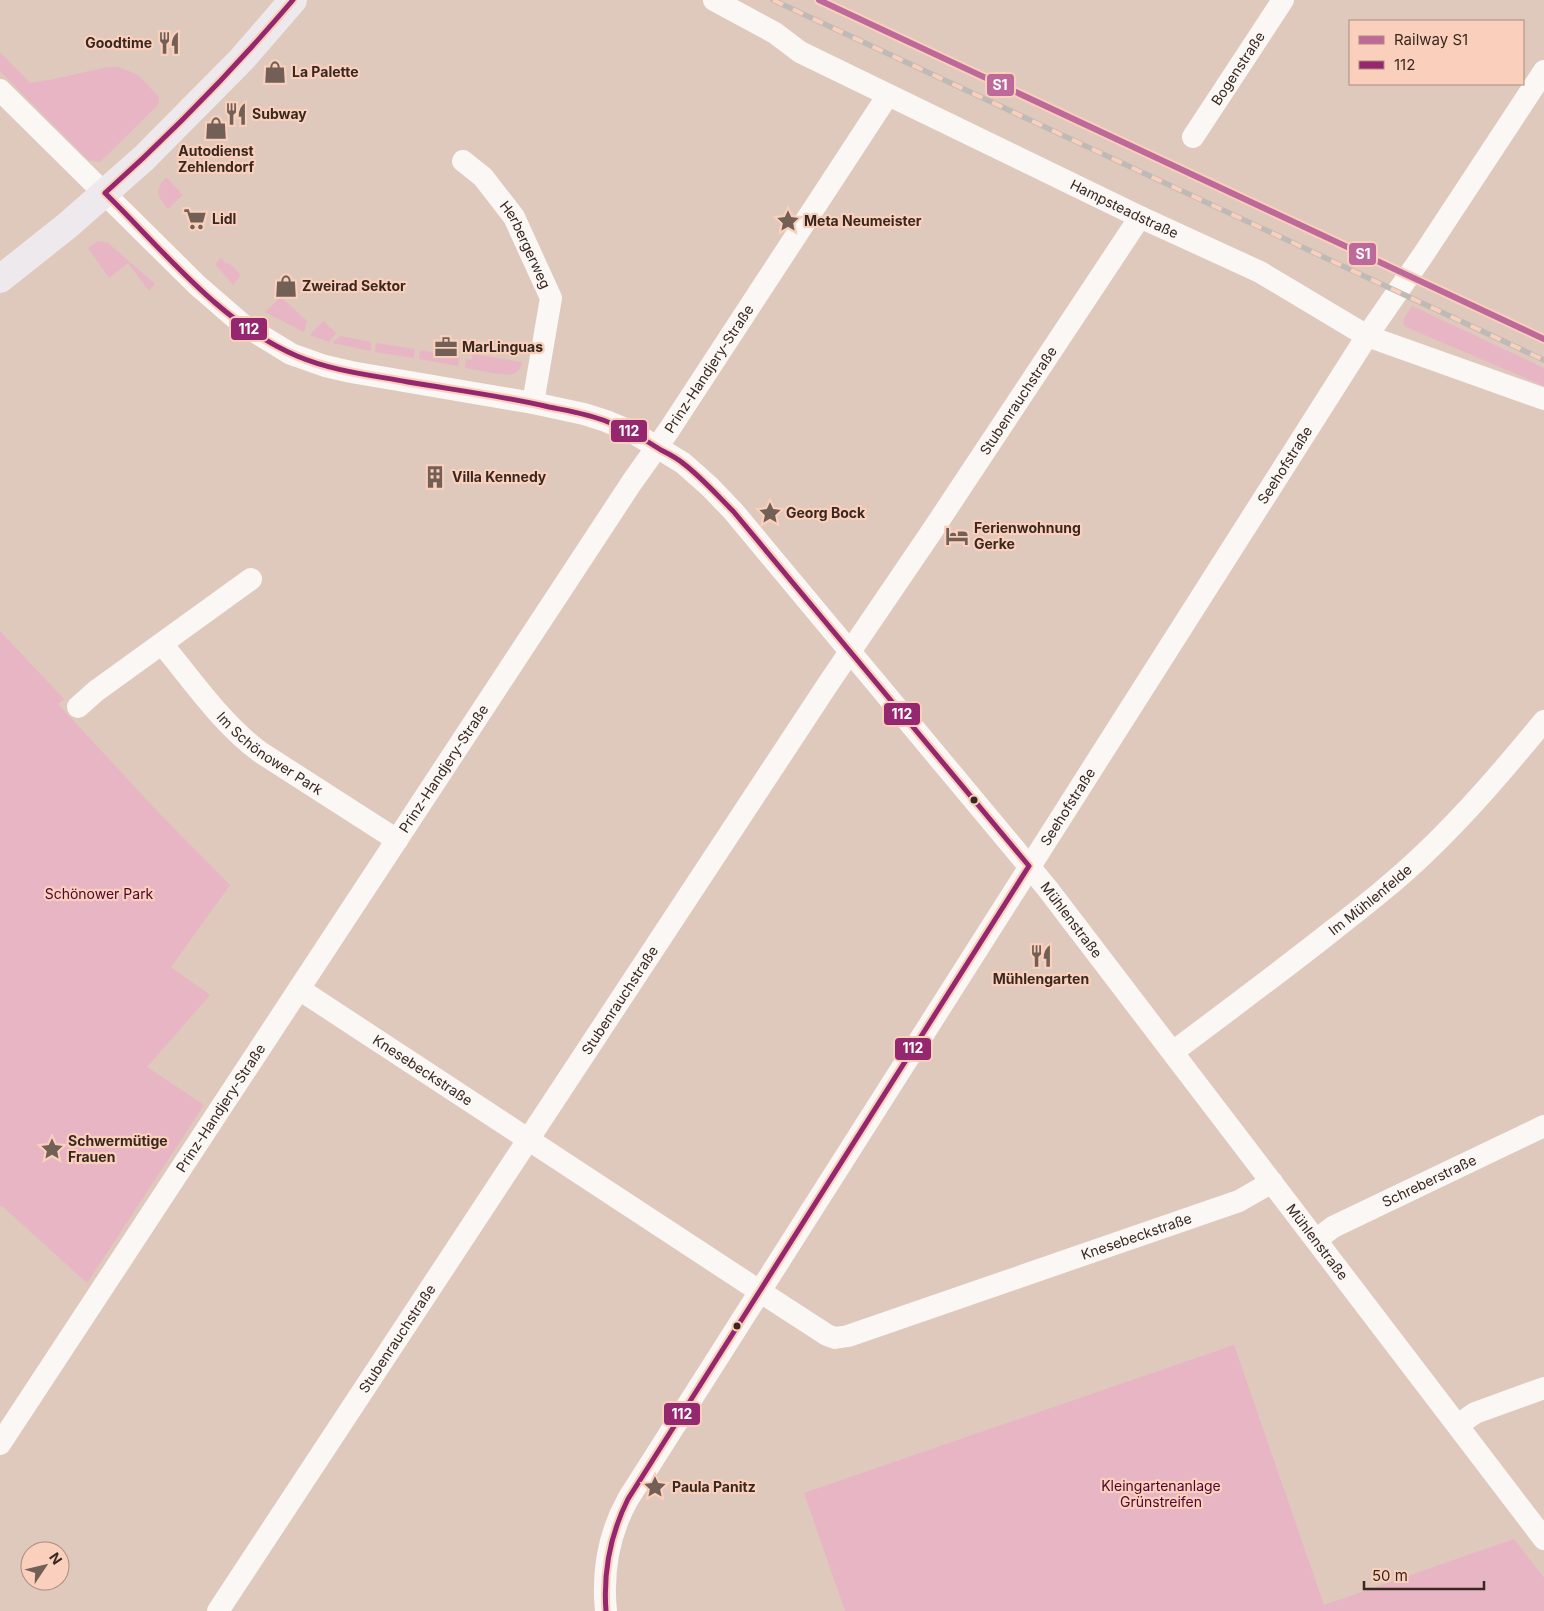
<svg xmlns="http://www.w3.org/2000/svg" width="1544" height="1611" viewBox="0 0 1544 1611" font-family="Inter,sans-serif">
<style>
.green{fill:#e8b5c5}
.lines{fill:none;stroke-linecap:round;stroke-linejoin:round}
.minor{stroke:#faf7f5;stroke-width:22}
.major{stroke:#ede9ec;stroke-width:28}
.rail-casing{stroke:#c0bab7;stroke-width:5.5}
.rail{stroke:#facfbb;stroke-width:4;stroke-dasharray:11;stroke-linecap:butt}
.bus-1-casing{stroke:#facfbb;stroke-width:9}
.bus-1{stroke:#95276e;stroke-width:5}
.rail-1-casing{stroke:#facfbb;stroke-width:10}
.rail-1{stroke:#bd6999;stroke-width:6}
.bus-dot{fill:#382820;stroke:#facfbb;stroke-width:2}
.labels{text-anchor:middle;stroke-width:4.5;stroke-linejoin:round;paint-order:stroke}
.poi-label{font-size:14px;font-weight:bold;fill:#382820;stroke:#facfbb;text-anchor:start}
.street-label{font-size:14px;fill:#382820;stroke:#facfbb}
.park-label{font-size:14px;fill:#4e0235;stroke:#facfbb}
.line-badge{stroke:#facfbb;stroke-width:2}
.badge-label{font-size:14px;text-anchor:middle;font-weight:bold;fill:#fff}
</style>
<rect width="100%" height="100%" fill="#dfc8bc"/>
<!-- green -->
<path class="green" d="M0,52l30,31 19,-3 59,-13h11l19,8 21,22 -1,8 -58,57 -12,-2 -88,-89z
M166,177l17,18 -15,14c-11,-14 -14,-17 -2,-32z
M98,241l10,2 47,41 -6,7 -21,-28 -19,15 -21,-30z
M221,258l5,6 2,-2 13,13 -8,10 -18,-21z
M281,297l26,24 -3,11 -39,-20z
M1412,306l132,62v18l-138,-59 -3,-3 1,-6z
M323,321l13,12 -7,9 -19,-7z
M340,336l31,6v9l-39,-8z
M376,343l39,6 -1,9 -39,-6z
M420,350l40,7 -2,9 -39,-7z
M473,354l49,8c-1,6 -4,10 -9,12 -8,3 -38,-5 -48,-6l1,-9 5,1z
M0,631l64,68 -6,5 100,108 72,73 -59,82 39,28 -63,72 57,38 -117,178 -85,-77 -2,1z
M1234,1345l90,260 190,-66 30,39v33h-699l-41,-118z"/>
<g class="lines">
<!-- minor -->
<g class="minor">
<path id="s1" d="M714,0l61,33 25,19 340,165 120,55 107,64 177,63"/>
<path id="s2" d="M0,90l197,195 45,39 49,30 34,12 26,6 182,31 51,11 22,7 26,11 51,31 27,24 23,24 314,377 497,651"/>
<path id="s3" d="M1193,137l90,-137"/>
<path id="s4" d="M463,161l20,16 31,40 37,81 -18,105"/>
<path id="s5" d="M162,644c31,37 59,79 98,108l137,88"/>
<path d="M78,707l18,-16 155,-112"/>
<path id="s6" d="M299,989l474,311 54,35 8,3 13,-2 391,-135 33,-19"/>
<path id="s7" d="M1173,1052c53,-40 107,-80 159,-121 32,-25 64,-50 93,-78 43,-41 81,-86 119,-132"/>
<path id="s8" d="M1316,1240l17,-13 211,-101"/>
<path d="M1458,1425l17,-12 69,-25"/>
<path id="s9" d="M0,1444l632,-962 37,-52 219,-335"/>
<path id="s10" d="M218,1611l610,-927 104,-153 208,-314"/>
<path id="s11" d="M606,1611c-4,-40 2,-76 22,-112l739,-1163 56,-81 121,-184"/>
</g>
<!-- major -->
<path class="major" d="M0,279l68,-54 76,-67 98,-99 51,-59"/>
<defs>
<path id="rail" d="M773,0l771,360"/>
</defs>
<!-- rail casing -->
<use href="#rail" class="rail-casing"/>
<!-- rail -->
<use href="#rail" class="rail"/>
<defs>
<path id="bus-1" d="M105,193c58,57 116,131 192,163 35,15 74,19 111,26 47,8 95,14 141,25 20,4 40,7 59,15 19,7 36,17 53,28 8,4 16,8 23,14 18,14 33,31 49,47l296,355
M105,193c67,-60 129,-124 188,-193
M606,1611c-3,-40 4,-76 22,-112l401,-633"/>
</defs>
<!-- bus-1 casing -->
<use href="#bus-1" class="bus-1-casing"/>
<!-- bus-1 -->
<use href="#bus-1" class="bus-1"/>
<defs>
<path id="rail-1" d="M819,0l725,339"/>
</defs>
<!-- rail-1 casing -->
<use href="#rail-1" class="rail-1-casing"/>
<!-- rail-1 -->
<use href="#rail-1" class="rail-1"/>
</g>
<!-- icons -->
<defs>
<symbol id="restaurant-bare" viewBox="-9 -9 18 18"><path d="M-5-6h1v4h1v-4h1v4h1v-4h1v5L-1.5 .5V6h-2V.5L-5-1ZM5-6V6H3V1.5H1.5Q1.5-4 5-6Z" fill="#726057" stroke="#facfbb" stroke-width="2.5" paint-order="stroke"/></symbol>
<symbol id="shop-bare" viewBox="-9 -9 18 18"><path d="M-5-2.5h2.3a2.7 3.5 0 0 1 5.4 0H5L5.5 6h-11ZM-1.5-2.5h3a1.5 2.3 0 0 0-3 0Z" fill="#726057" stroke="#facfbb" stroke-width="2.5" paint-order="stroke"/></symbol>
<symbol id="supermarket-bare" viewBox="-9 -9 18 18"><path d="M-6-5.5h2.5l.6 2H6L4.5 2H-2.5L-4.4-4H-6ZM-1.5 3.2a1.3 1.3 0 1 0 .1 0ZM3 3.2a1.3 1.3 0 1 0 .1 0Z" fill="#726057" stroke="#facfbb" stroke-width="2.5" paint-order="stroke"/></symbol>
<symbol id="sight-bare" viewBox="-9 -9 18 18"><path d="M0-6L1.8-2.2L6-1.7L2.9 1.2L3.7 5.4L0 3.3L-3.7 5.4L-2.9 1.2L-6-1.7L-1.8-2.2Z" fill="#726057" stroke="#facfbb" stroke-width="2.5" paint-order="stroke"/></symbol>
<symbol id="office-bare" viewBox="-9 -9 18 18"><path d="M-6-3h4V-5.5h4V-3h4V5H-6ZM-1-4.5V-3h2v-1.5ZM-6 0V1H6V0Z" fill="#726057" stroke="#facfbb" stroke-width="2.5" paint-order="stroke"/></symbol>
<symbol id="building-bare" viewBox="-9 -9 18 18"><path d="M-4-6H4V6H1V3H-1V6H-4ZM-2.5-4.3h1.7v1.8h-1.7ZM.8-4.3h1.7v1.8H.8ZM-2.5-1h1.7V.8h-1.7ZM.8-1h1.7V.8H.8Z" fill="#726057" stroke="#facfbb" stroke-width="2.5" paint-order="stroke"/></symbol>
<symbol id="hotel-bare" viewBox="-9 -9 18 18"><path d="M-6-4.5h1.5V1H6V5H4.5V3h-9V5H-6ZM-4 0a1.8 1.8 0 1 1 3.6 0ZM.5 0V-2.5h3Q6-2.5 6 0Z" fill="#726057" stroke="#facfbb" stroke-width="2.5" paint-order="stroke"/></symbol>
</defs>
<g fill-rule="evenodd">
<use href="#restaurant-bare" x="153" y="27" width="32" height="32"/>
<use href="#shop-bare" x="259" y="56" width="32" height="32"/>
<use href="#restaurant-bare" x="220" y="98" width="32" height="32"/>
<use href="#shop-bare" x="200" y="112" width="32" height="32"/>
<use href="#supermarket-bare" x="179" y="203" width="32" height="32"/>
<use href="#sight-bare" x="772" y="205" width="32" height="32"/>
<use href="#shop-bare" x="270" y="270" width="32" height="32"/>
<use href="#office-bare" x="430" y="331" width="32" height="32"/>
<use href="#building-bare" x="419" y="461" width="32" height="32"/>
<use href="#sight-bare" x="754" y="497" width="32" height="32"/>
<use href="#hotel-bare" x="941" y="520" width="32" height="32"/>
<use href="#restaurant-bare" x="1025" y="940" width="32" height="32"/>
<use href="#sight-bare" x="36" y="1133" width="32" height="32"/>
<use href="#sight-bare" x="639" y="1471" width="32" height="32"/>
</g>
<!-- markers -->
<g class="bus-dot">
<circle cx="974" cy="800" r="4.5"/>
<circle cx="737" cy="1326" r="4.5"/>
</g>
<g class="labels">
<!-- poi labels -->
<g class="poi-label">
<text x="152" y="48" text-anchor="end">Goodtime</text>
<text x="292" y="77">La Palette</text>
<text x="252" y="119">Subway</text>
<text x="216" y="156" text-anchor="middle">Autodienst<tspan x="216" dy="16">Zehlendorf</tspan></text>
<text x="212" y="224">Lidl</text>
<text x="804" y="226">Meta Neumeister</text>
<text x="302" y="291">Zweirad Sektor</text>
<text x="462" y="352">MarLinguas</text>
<text x="452" y="482">Villa Kennedy</text>
<text x="786" y="518">Georg Bock</text>
<text x="974" y="533">Ferienwohnung<tspan x="974" dy="16">Gerke</tspan></text>
<text x="1041" y="984" text-anchor="middle">Mühlengarten</text>
<text x="68" y="1146">Schwermütige<tspan x="68" dy="16">Frauen</tspan></text>
<text x="672" y="1492">Paula Panitz</text>
</g>
<!-- street labels -->
<g class="street-label">
<text dy="5" stroke="none"><textPath href="#s3" startOffset="82">Bogenstraße</textPath></text>
<text dy="5" stroke="none"><textPath href="#s1" startOffset="461">Hampsteadstraße</textPath></text>
<text dy="5" stroke="none"><textPath href="#s4" startOffset="106">Herbergerweg</textPath></text>
<text dy="5" stroke="none"><textPath href="#s9" startOffset="1288">Prinz-Handjery-Straße</textPath></text>
<text dy="5" stroke="none"><textPath href="#s10" startOffset="1451">Stubenrauchstraße</textPath></text>
<text dy="5" stroke="none"><textPath href="#s11" startOffset="1341">Seehofstraße</textPath></text>
<text dy="5" stroke="none"><textPath href="#s5" startOffset="155">Im Schönower Park</textPath></text>
<text dy="5" stroke="none"><textPath href="#s9" startOffset="808">Prinz-Handjery-Straße</textPath></text>
<text dy="5" stroke="none"><textPath href="#s11" startOffset="936">Seehofstraße</textPath></text>
<text dy="5" stroke="none"><textPath href="#s7" startOffset="249">Im Mühlenfelde</textPath></text>
<text dy="5" stroke="none"><textPath href="#s2" startOffset="1405">Mühlenstraße</textPath></text>
<text dy="5" stroke="none"><textPath href="#s10" startOffset="731">Stubenrauchstraße</textPath></text>
<text dy="5" stroke="none"><textPath href="#s6" startOffset="148">Knesebeckstraße</textPath></text>
<text dy="5" stroke="none"><textPath href="#s9" startOffset="402">Prinz-Handjery-Straße</textPath></text>
<text dy="5" stroke="none"><textPath href="#s8" startOffset="128">Schreberstraße</textPath></text>
<text dy="5" stroke="none"><textPath href="#s6" startOffset="958">Knesebeckstraße</textPath></text>
<text dy="5" stroke="none"><textPath href="#s2" startOffset="1810">Mühlenstraße</textPath></text>
<text dy="5" stroke="none"><textPath href="#s10" startOffset="326">Stubenrauchstraße</textPath></text>
</g>
<!-- park labels -->
<g class="park-label">
<text x="99" y="899">Schönower Park</text>
<text x="1161" y="1491">Kleingartenanlage<tspan x="1161" dy="16">Grünstreifen</tspan></text>
</g>
</g>
<g class="line-badge">
<rect x="986" y="73" width="29" height="24" rx="5" fill="#bd6999"/>
<rect x="1348" y="242" width="29" height="24" rx="5" fill="#bd6999"/>
<rect x="230" y="317" width="38" height="24" rx="5" fill="#95276e"/>
<rect x="610" y="419" width="38" height="24" rx="5" fill="#95276e"/>
<rect x="883" y="702" width="38" height="24" rx="5" fill="#95276e"/>
<rect x="894" y="1037" width="38" height="24" rx="5" fill="#95276e"/>
<rect x="663" y="1402" width="38" height="24" rx="5" fill="#95276e"/>
</g>
<g class="badge-label">
<text x="1000" y="90">S1</text>
<text x="1363" y="259">S1</text>
<text x="249" y="334">112</text>
<text x="629" y="436">112</text>
<text x="902" y="719">112</text>
<text x="913" y="1053">112</text>
<text x="682" y="1419">112</text>
</g>
<!-- legend -->
<rect x="1349" y="20" width="175" height="65" fill="#facfbb" stroke="#ac8c7d"/>
<rect x="1359" y="36" width="25" height="8" fill="#bd6999" stroke="#ac8c7d"/>
<text x="1394" y="45" font-size="15" fill="#382820">Railway S1</text>
<rect x="1359" y="61" width="25" height="8" fill="#95276e" stroke="#ac8c7d"/>
<text x="1394" y="70" font-size="15" fill="#382820">112</text>
<!-- north arrow -->
<g transform="translate(45 1566) rotate(55)"><circle r="24" fill="#facfbb" stroke="#ac8c7d"/>
<path d="M0-4L9 19L0 12L-9 19Z" fill="#726057"/>
<text y="-8" font-size="14" font-weight="bold" text-anchor="middle" fill="#382820">N</text>
</g>
<!-- scale -->
<path d="M1364 1581v8h120v-8" fill="none" stroke="#382820" stroke-width="2.5"/>
<text x="1372" y="1581" font-size="15" fill="#382820" stroke="#facfbb" stroke-width="4" paint-order="stroke">50 m</text>
</svg>
